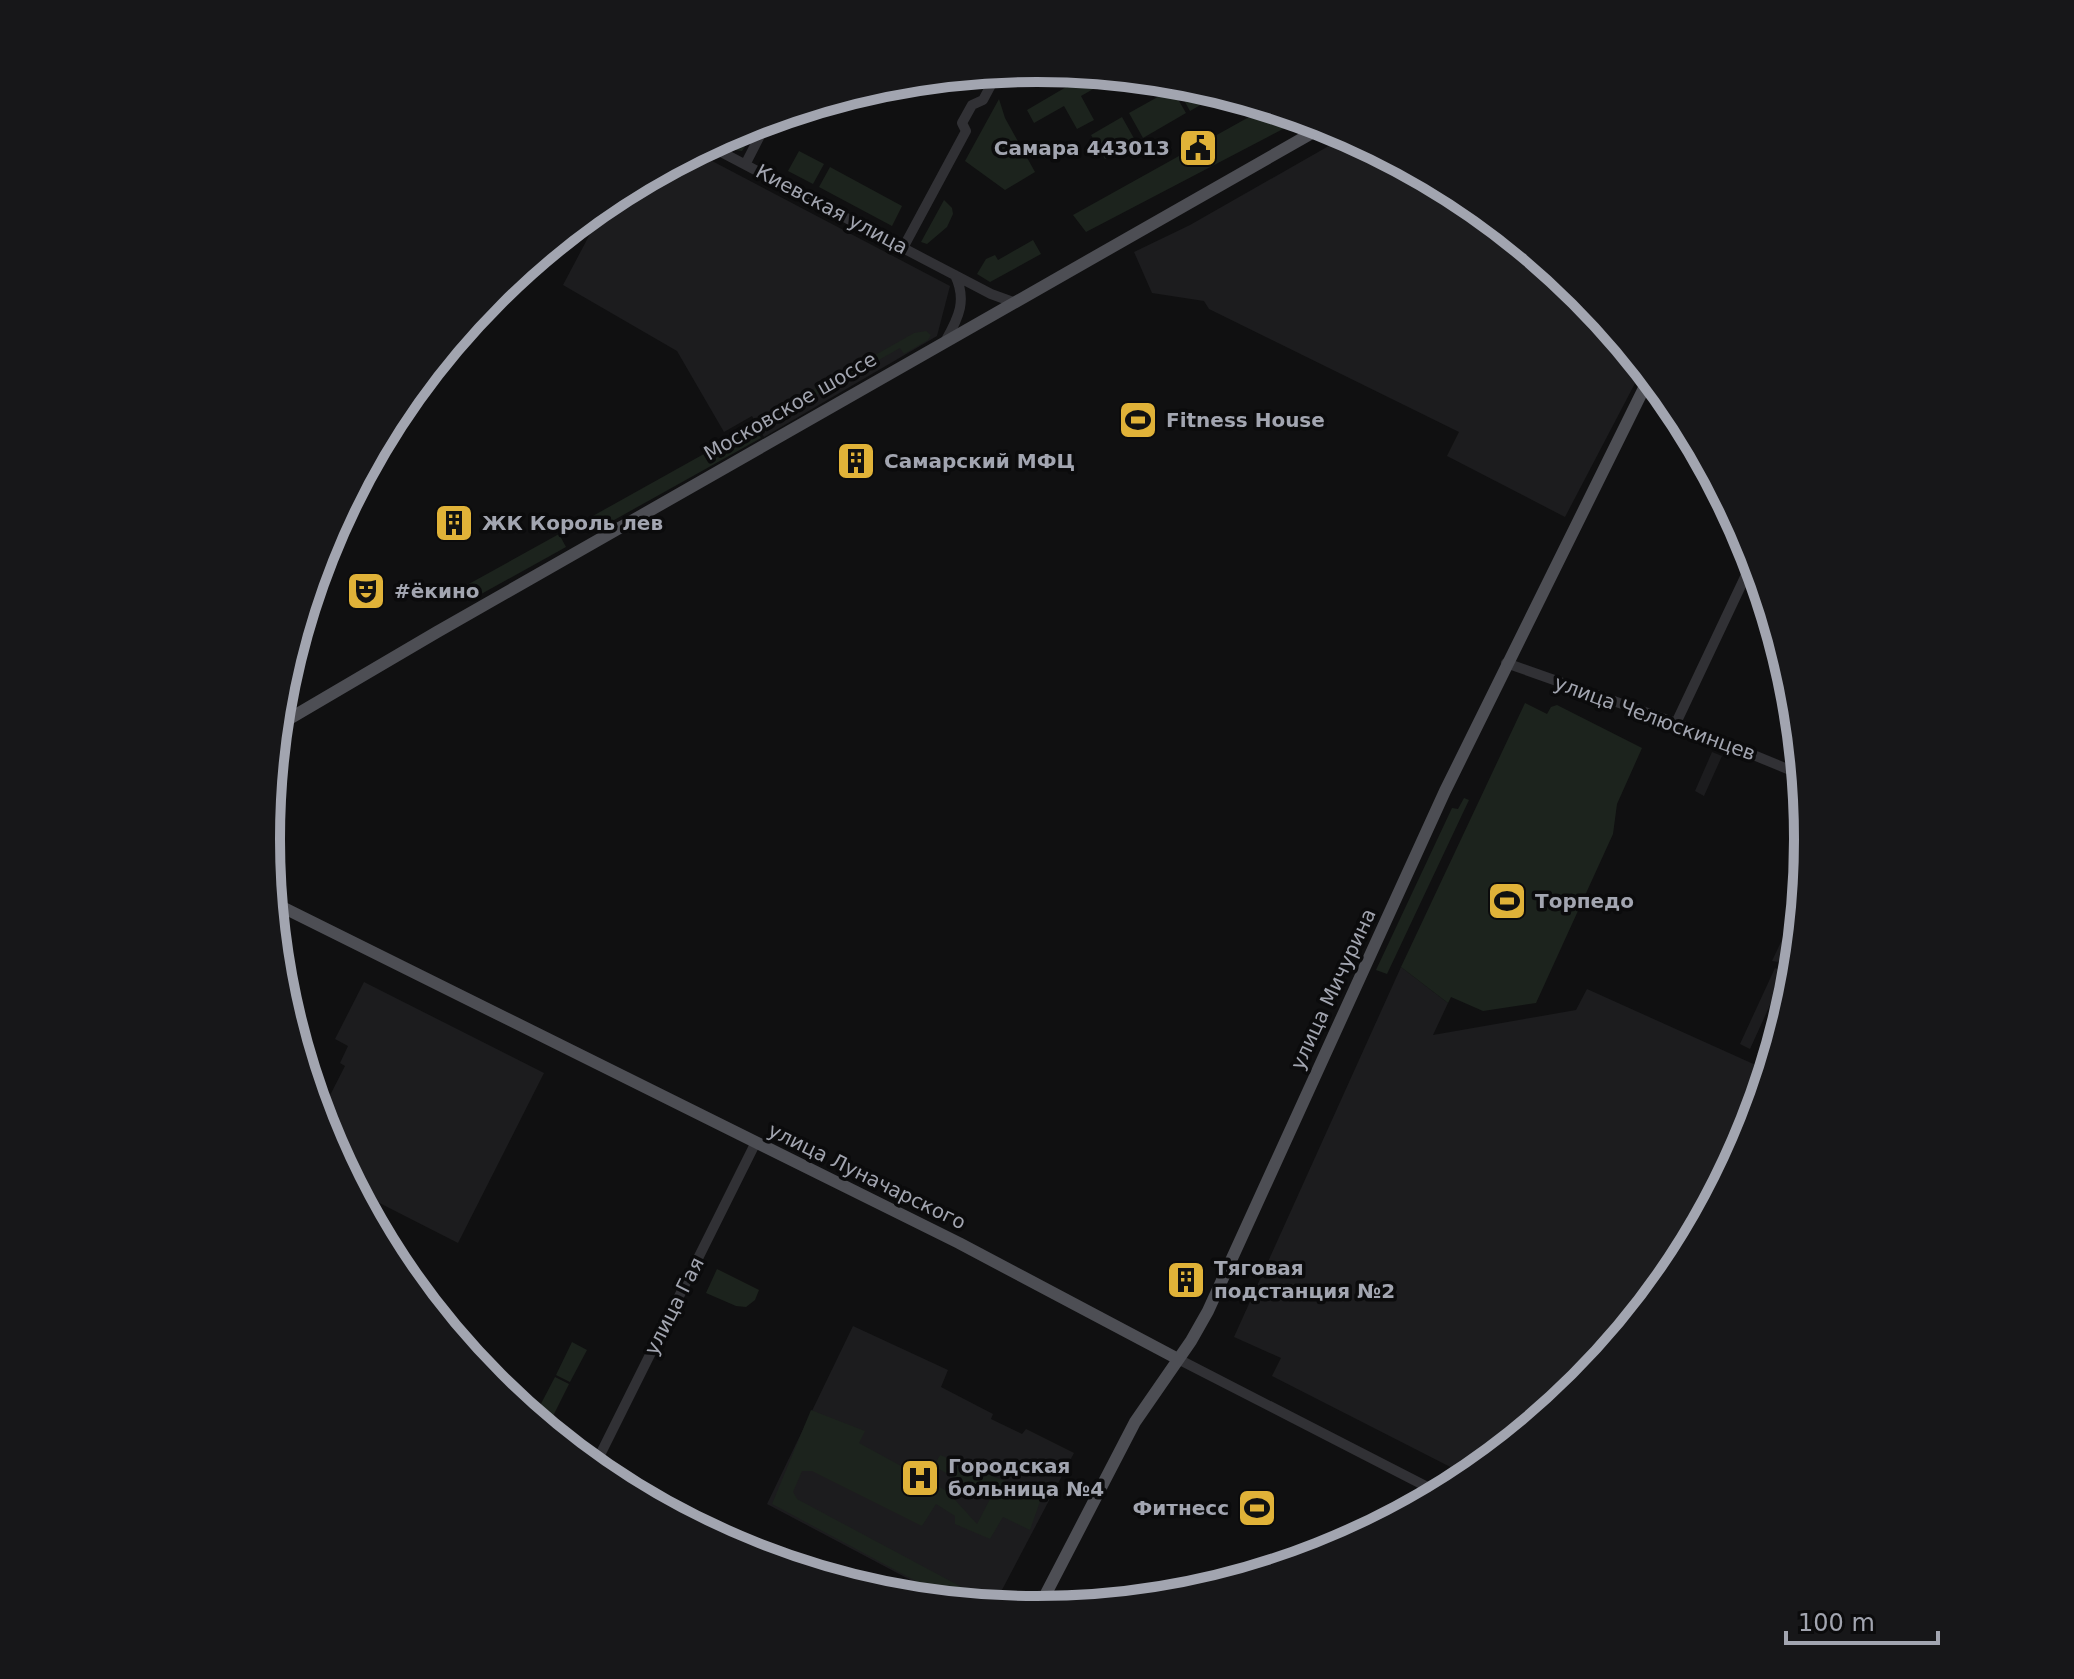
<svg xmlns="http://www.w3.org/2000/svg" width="2074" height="1679" viewBox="0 0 2074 1679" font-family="'DejaVu Sans',sans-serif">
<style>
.built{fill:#1c1c1e}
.green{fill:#1c231d}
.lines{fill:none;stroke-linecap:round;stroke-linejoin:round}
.minor{stroke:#313135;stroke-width:10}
.major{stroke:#4d4e54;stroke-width:12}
.labels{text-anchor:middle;stroke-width:7;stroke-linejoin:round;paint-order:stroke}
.poi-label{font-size:20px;font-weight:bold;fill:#a2a5b0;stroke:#0b0b0c;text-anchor:start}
.street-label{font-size:20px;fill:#a2a5b0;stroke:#0b0b0c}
.rim{fill:none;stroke:#a2a5b0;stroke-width:10}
</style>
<rect width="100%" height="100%" fill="#101011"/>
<!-- built -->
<path class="built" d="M1348,135l118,63 117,96 60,74 -78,149 -118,-61 12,-24 -250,-123 -5,-8 -52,-8 -18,-41 56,-27z
M695,152l255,134 -13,50 -173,101 -12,-21 -28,16 -47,-81 -114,-66 46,-87z
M1712,752l10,4 -18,40 -9,-5z
M1803,895l-7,70 -24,-4z
M1401,967l47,36 -15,32 143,-25 11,-21 182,82 -19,64 -72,133 -96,117 -112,92 -198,-101 9,-18 -47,-21z
M1775,968l10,4 -35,77 -10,-5z
M1793,973l1,17 -22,70 -15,-6z
M364,982l180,91 -86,170 -104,-53 -30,-56 -3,-9 7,-13 -5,-3 22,-43 -5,-3 8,-17 -13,-7z
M853,1326l95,44 -7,17 52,27 -2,5 31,15 4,-5 48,24 -81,154 -39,-4 -187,-99z"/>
<!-- green -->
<path class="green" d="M1090,73l26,3 -35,20 13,24 -17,9 -13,-23 -30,17 -7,-13z
M1183,82l5,1 33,10 -31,18 -14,-25z
M1172,89l14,24 -43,25 -14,-25z
M999,99l6,19 30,54 -30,18 -40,-29z
M1267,107l37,11 -218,114 -13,-17z
M1122,117l14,25 -31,17 -14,-24z
M738,129l14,7 -10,15 -7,-1 -19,-10z
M799,151l25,13 -11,20 -25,-13z
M830,167l72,39 -10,20 -73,-39z
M944,200l8,8 1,6 -6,13 -20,17 -6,-2z
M1033,240l8,14 -51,28 -13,-8 9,-15 9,-4 3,5z
M926,331l5,4 -3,5 -24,14 -4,-6 -133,75 -3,-5 150,-85z
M754,426l7,12 -163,91 -7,-12z
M559,534l7,13 -92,51 -7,-13z
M1525,703l22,11 4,-7 6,-2 85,43 -25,56 -4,30 -77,169 -53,8 -32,-14 -3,6 -47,-36z
M1464,798l5,2 -82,174 -11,-4 76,-162 6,1z
M717,1269l42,21 -4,10 -9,7 -10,-1 -30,-13z
M572,1342l15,8 -17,32 -14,-7z
M555,1377l14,7 -23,46 -13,-11z
M811,1410l54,21 -6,12 88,48 30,33 13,-25 -56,-33 6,-11 102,41 -12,34 -27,-13 -13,22 -35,-15v-8l-19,-12 -14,22 -110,-55h-10l-9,21 4,7 172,92 -4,13 -8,-1 -185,-99z"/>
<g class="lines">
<!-- minor -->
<path class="minor" d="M708,145l195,103 88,46 22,8
M746,163l23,-45
M903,248l63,-117 -4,-8 10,-18 11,-5 15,-28
M946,340c13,-23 21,-40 9,-65
M1506,663l170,60 126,52
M1676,723l78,-165
M1178,1359l263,135
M593,1469l162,-325"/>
<!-- major -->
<path class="major" d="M277,726l160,-94 889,-507
M272,902l687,341 219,116
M1037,1611l98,-189 56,-81 17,-30 237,-520 205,-415"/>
</g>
<!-- icons -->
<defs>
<symbol id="civic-square" viewBox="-11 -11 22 22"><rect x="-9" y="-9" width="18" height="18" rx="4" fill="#e0b238" stroke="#0b0b0c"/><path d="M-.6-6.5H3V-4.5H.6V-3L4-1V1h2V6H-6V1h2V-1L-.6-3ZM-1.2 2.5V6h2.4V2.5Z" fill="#111"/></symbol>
<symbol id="stadium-square" viewBox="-11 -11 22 22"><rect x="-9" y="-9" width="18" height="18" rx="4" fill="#e0b238" stroke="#0b0b0c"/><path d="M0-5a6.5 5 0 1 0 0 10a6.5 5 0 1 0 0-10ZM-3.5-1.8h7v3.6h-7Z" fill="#111"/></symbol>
<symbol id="building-square" viewBox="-11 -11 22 22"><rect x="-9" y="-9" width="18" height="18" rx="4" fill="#e0b238" stroke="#0b0b0c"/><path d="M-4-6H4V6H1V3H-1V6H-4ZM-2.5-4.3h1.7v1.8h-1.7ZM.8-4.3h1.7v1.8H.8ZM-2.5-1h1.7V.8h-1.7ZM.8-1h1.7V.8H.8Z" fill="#111"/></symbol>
<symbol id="theatre-square" viewBox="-11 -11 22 22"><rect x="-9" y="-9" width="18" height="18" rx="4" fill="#e0b238" stroke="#0b0b0c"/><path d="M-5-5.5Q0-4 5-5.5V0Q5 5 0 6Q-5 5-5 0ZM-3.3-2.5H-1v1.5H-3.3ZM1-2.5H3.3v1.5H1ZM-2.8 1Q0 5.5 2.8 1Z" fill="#111"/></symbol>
<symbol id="hospital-square" viewBox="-11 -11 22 22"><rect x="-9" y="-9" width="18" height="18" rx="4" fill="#e0b238" stroke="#0b0b0c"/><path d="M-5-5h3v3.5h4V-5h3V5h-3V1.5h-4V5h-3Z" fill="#111"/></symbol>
</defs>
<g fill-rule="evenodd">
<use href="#civic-square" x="1176" y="126" width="44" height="44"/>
<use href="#stadium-square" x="1116" y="398" width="44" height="44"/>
<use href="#building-square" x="834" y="439" width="44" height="44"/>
<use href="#building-square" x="432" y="501" width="44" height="44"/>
<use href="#theatre-square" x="344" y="569" width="44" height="44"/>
<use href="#stadium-square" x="1485" y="879" width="44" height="44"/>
<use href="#building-square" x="1164" y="1258" width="44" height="44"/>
<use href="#hospital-square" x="898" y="1456" width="44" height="44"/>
<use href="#stadium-square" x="1235" y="1486" width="44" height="44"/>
</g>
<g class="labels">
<!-- poi labels -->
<g class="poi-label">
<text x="1170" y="155" text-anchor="end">Самара 443013</text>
<text x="1166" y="427">Fitness House</text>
<text x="884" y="468">Самарский МФЦ</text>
<text x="482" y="530">ЖК Король лев</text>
<text x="394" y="598">#ёкино</text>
<text x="1535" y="908">Торпедо</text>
<text x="1214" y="1275">Тяговая<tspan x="1214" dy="23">подстанция №2</tspan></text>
<text x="948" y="1473">Городская<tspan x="948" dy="23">больница №4</tspan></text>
<text x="1229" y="1515" text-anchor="end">Фитнесс</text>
</g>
<!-- street labels -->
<g class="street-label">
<text transform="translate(832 209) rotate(28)" y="7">Киевская улица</text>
<text transform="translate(790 406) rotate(-30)" y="7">Московское шоссе</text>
<text transform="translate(1655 718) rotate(20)" y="7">улица Челюскинцев</text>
<text transform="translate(1333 989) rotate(-65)" y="7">улица Мичурина</text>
<text transform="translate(867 1176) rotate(26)" y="7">улица Луначарского</text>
<text transform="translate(674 1306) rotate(-63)" y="7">улица Гая</text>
</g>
</g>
<!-- crop -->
<path d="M0 0H2074V1679H0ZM280 839a757 757 0 1 1 1514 0a757 757 0 1 1-1514 0Z" fill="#171719" fill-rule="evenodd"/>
<path class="rim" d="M280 839a757 757 0 1 1 1514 0a757 757 0 1 1-1514 0Z"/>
<!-- scale -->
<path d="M1786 1631v12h152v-12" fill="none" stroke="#a2a5b0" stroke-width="4"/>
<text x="1798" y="1631" font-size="24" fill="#a2a5b0" stroke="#0b0b0c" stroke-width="6" paint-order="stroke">100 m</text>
</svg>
